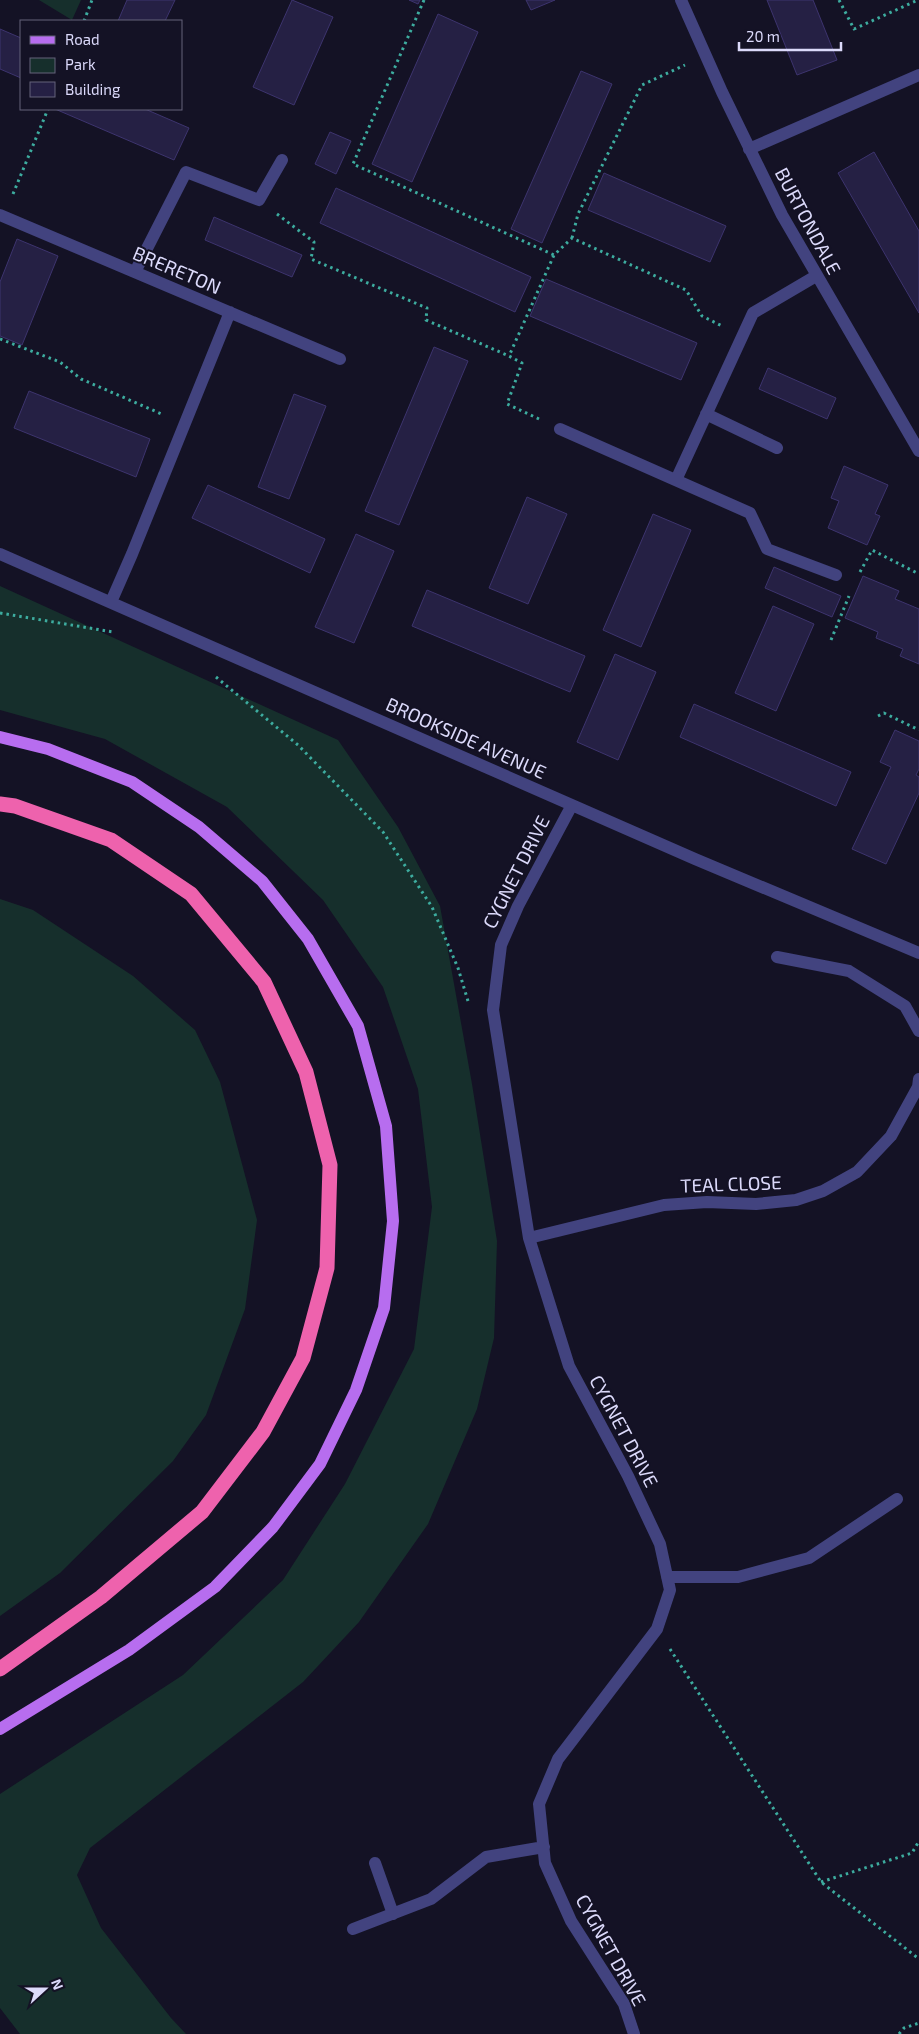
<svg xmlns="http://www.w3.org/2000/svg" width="919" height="2034" viewBox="0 0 919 2034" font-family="'Exo 2',sans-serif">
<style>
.green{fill:#162f2c}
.building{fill:#252044;stroke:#3d346e}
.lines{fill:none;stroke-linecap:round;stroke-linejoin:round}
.path{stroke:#3dac9f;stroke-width:3;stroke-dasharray:2.5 4;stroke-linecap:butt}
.minor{stroke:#42437f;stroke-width:12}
.major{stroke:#b76def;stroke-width:12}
.highway{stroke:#ee62ad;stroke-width:15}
.labels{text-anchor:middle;stroke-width:4;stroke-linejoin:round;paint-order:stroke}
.street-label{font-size:19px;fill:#dcdafb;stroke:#141225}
</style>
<rect width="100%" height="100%" fill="#141225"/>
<!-- green -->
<path class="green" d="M39,0h42l-9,20z
M0,586l338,154 60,87 42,79 32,178 25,157 -3,97 -17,71 -49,115 -69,98 -56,60 -213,166 -13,27 24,53 70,90 15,16h-166l-20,-26v-214l183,-119 100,-95 62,-96 69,-135 18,-142 -14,-118 -35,-102 -60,-87 -96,-93 -122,-68 -105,-29z
M0,899l33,11 100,66 62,54 25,52 37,138 -12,89 -39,106 -33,46 -113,112 -60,43z"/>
<!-- building -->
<path class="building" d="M127,0h48l-10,21h-47z
M292,0l41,17 -39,88 -41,-18z
M409,0h11l-2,4z
M526,0h29l-24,10z
M767,0h46l24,60 -40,15z
M438,14l40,18 -66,150 -40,-18z
M0,29l21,9v40l-21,-9z
M581,71l31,13 -70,159 -31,-14z
M55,109h90l44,19 -15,32z
M330,132l21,9 -15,33 -21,-10z
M874,152l45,79v82l-81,-140z
M604,173l122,53 -16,36 -122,-52z
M336,188l195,89 -16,35 -195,-89z
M214,217l88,38 -10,22 -87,-37z
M17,239l41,17 -36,89 -22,-9v-54z
M546,279l151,64 -16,37 -151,-64z
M434,347l34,14 -69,164 -34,-14z
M768,368l68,30 -9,21 -68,-30z
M29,391l121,48 -14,38 -122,-49z
M294,394l32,12 -37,93 -31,-12z
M844,466l44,19 -13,29 5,2 -13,29 -39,-17 11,-27 -8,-3z
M208,485l117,54 -15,34 -118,-55z
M527,497l40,17 -39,90 -39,-16z
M653,514l38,16 -50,117 -38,-17z
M356,534l38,17 -40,92 -39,-16z
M774,567l67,29 -9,21 -67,-29z
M863,576l36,15 -4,8 24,10v55l-19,-8 3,-7 -27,-11 2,-6 -33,-14z
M427,590l158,66 -15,36 -158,-66z
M773,606l41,18 -38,87 -41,-18z
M615,654l41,18 -38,88 -41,-18z
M694,704l157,68 -15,34 -156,-69z
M895,730l24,11v28l-3,6 3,2v16l-33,71 -34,-15 39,-82 -11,-5z"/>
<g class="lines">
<!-- path -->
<path class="path" d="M424,0l-71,164 201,91
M839,0l15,29 64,-29
M84,21l8,-21
M13,194l35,-85
M277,214l37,28 -3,17 116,49 -1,12 83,36
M572,238l6,-24 64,-129 43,-20
M0,339l60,23 21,17 83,36
M539,419l-32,-15 15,-41 -13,-7 45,-101 18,-17 114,52 16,26 20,10
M860,572l12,-22 47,24
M0,613l113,19
M831,640l18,-44
M216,677l82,68 85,87 49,75 26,61 10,33
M878,716l6,-3 35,17
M670,1649l151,233 98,77
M821,1882l91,-29 7,-12
M899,2034l5,-6 15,-5"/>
<!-- minor -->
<path class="minor" d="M681,0l41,92 60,123 137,236
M749,149l170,-74
M0,215l340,144
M135,272l51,-100 73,28 23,-40
M706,414l71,34
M560,429l190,84 17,36 69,26
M676,480l77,-167 63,-37
M0,554l695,305 224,94
M111,602l21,-48 98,-242
M572,805l-54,101 -17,39 -8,65 36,228 40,128 59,110 32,68 10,46 -13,39 -99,130 -19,45 6,59 26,58 53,83 10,30
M777,957l72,14 56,35 14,25
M529,1238l135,-33 43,-3 49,2 40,-4 27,-9 34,-19 34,-36 27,-49 1,-8
M667,1577h71l71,-19 88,-59
M375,1863l18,51
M353,1929l78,-30 55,-42 58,-10"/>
<!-- major -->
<path class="major" d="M0,737l48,12 84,33 67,45 63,54 46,58 50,87 28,100 7,95 -9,87 -28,82 -36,74 -47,63 -58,60 -86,63 -129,79"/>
<!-- highway -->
<path class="highway" d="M0,804l15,2 96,34 80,54 73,88 42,90 24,93 -3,103 -24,90 -40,74 -61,80 -101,85 -101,72"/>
</g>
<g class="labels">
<!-- street labels -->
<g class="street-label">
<text transform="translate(808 221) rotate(62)" y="7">BURTONDALE</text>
<text transform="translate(177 270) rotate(23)" y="7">BRERETON</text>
<text transform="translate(466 738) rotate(24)" y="7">BROOKSIDE AVENUE</text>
<text transform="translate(516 872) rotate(-63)" y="7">CYGNET DRIVE</text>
<text transform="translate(731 1184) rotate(-2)" y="7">TEAL CLOSE</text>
<text transform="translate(624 1431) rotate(62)" y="7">CYGNET DRIVE</text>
<text transform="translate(611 1950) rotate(61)" y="7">CYGNET DRIVE</text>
</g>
</g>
<!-- legend -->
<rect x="20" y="20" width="162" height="90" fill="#141225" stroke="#64627b"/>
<rect x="30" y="36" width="25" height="8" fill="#b76def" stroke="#64627b"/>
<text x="65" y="45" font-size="15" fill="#dcdafb">Road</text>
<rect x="30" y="58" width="25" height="15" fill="#162f2c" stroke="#64627b"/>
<text x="65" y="70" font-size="15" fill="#dcdafb">Park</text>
<rect x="30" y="82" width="25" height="15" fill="#252044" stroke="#64627b"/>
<text x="65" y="95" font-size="15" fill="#dcdafb">Building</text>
<!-- north arrow -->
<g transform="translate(45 1989) rotate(69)" stroke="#141225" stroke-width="4" paint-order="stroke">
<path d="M0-4L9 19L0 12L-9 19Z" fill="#dcdafb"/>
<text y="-8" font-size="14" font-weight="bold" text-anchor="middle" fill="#dcdafb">N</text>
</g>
<!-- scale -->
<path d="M739 42v8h102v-8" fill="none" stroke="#dcdafb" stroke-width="2.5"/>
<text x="746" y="42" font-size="15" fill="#dcdafb" stroke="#141225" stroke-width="4" paint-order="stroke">20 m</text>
</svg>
